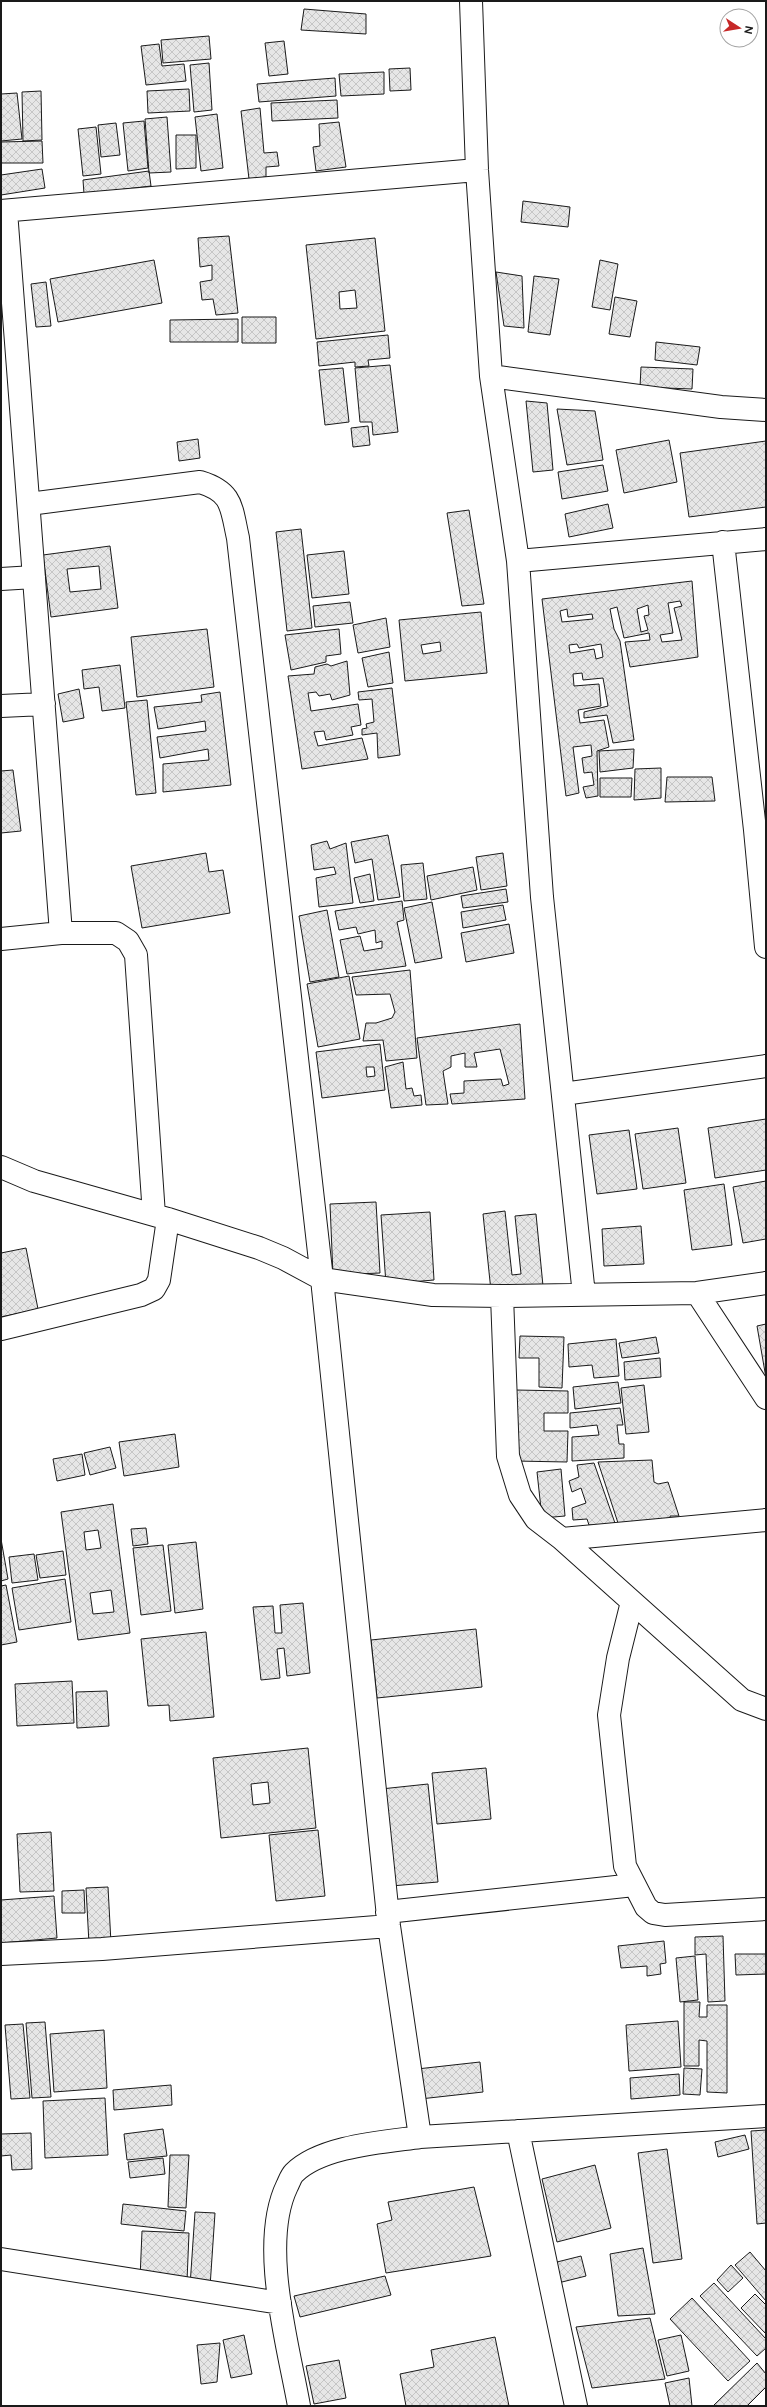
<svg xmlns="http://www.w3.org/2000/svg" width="767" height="2407" viewBox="0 0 767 2407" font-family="'DM Sans',sans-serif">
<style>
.building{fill:url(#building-cross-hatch);stroke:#1a1a1a;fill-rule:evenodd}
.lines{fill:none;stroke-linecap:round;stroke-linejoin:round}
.street-casing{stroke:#1a1a1a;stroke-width:24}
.street{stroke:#fff;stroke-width:22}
</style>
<defs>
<pattern id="building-cross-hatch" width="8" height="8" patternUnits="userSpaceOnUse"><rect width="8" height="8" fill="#e6e6e6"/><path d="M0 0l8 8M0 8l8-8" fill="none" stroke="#c5c5c5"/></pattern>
</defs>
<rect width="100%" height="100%" fill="#fff"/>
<!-- building -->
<path class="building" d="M304,9l62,5v20l-65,-4z
M209,36l2,23 -48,4 -2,-23z
M284,41l4,33 -19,2 -4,-33z
M159,44l3,22 22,-2 2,17 -40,4 -5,-39z
M209,63l3,47 -18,2 -4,-47z
M410,68l1,22 -21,1 -1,-22z
M384,72v22l-43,2 -2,-22z
M335,78l1,18 -77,6 -2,-18z
M189,89l1,22 -42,2 -1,-22z
M41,91l1,49 -19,1 -1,-49z
M17,93l5,46 -21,2v-47z
M337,100l1,18 -66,3 -1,-18z
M260,108l4,45 13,-1 2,14 -13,1v10l-17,2 -8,-68z
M217,114l6,54 -22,3 -6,-54z
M167,117l4,55 -22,1 -4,-54z
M144,121l4,47 -20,3 -5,-48z
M339,122l7,45 -30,4 -3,-24 7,-1 -1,-22z
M116,123l4,32 -19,2 -3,-32z
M96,127l5,47 -18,2 -5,-47z
M176,135h20v33l-20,1z
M42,141l1,22h-42v-21z
M42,169l3,19 -44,7v-20z
M149,171l2,15 -67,8 -1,-14z
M523,201l47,6 -2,20 -47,-5z
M229,236l9,77 -22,2 -3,-16 -11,1 -2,-18 12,-2v-15l-12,2 -2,-29z
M375,238l10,93 -69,8 -10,-94zM355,290l2,18 -17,1 -1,-17z
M154,260l8,43 -104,19 -8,-43z
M600,260l18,4 -8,46 -18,-3z
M496,272l26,4 2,52 -20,-2z
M534,276l25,3 -9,56 -22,-3z
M46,282l5,44 -15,1 -5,-43z
M615,297l22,4 -7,36 -21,-3z
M242,317h34v26h-34z
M238,319v23h-68v-22z
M388,335l2,23 -22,2 1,6 -14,1v-5l-36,4 -2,-24z
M656,342l44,5 -3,18 -42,-5z
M390,365l8,67 -25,3 -1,-13h-12l-5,-54z
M641,367l52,2 -1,20 -52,-2z
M343,368l6,54 -24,3 -6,-55z
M526,401l21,2 6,67 -20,2z
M557,409l38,2 8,49 -36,5z
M368,426l2,19 -17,2 -2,-19z
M198,439l2,19 -21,3 -2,-19z
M669,440l8,42 -53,11 -8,-43z
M766,441v66l-77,10 -9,-64z
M603,465l5,26 -46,8 -4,-27z
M608,504l5,24 -44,9 -4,-23z
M469,510l15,94 -22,2 -15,-93z
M301,529l11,99 -25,3 -11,-99z
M110,546l8,62 -67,9 -8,-62zM99,566l2,23 -31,3 -3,-23z
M344,551l5,43 -37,4 -5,-43z
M692,581l6,76 -68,10 -5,-25 25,-2 -1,-7 -25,5 -7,-31 -7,2 4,20 6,12 14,99 -21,3 -6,-28 -23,3v-6l24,-6 -5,-28 -20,2 -1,-7 -9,1 1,12 25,-2 2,22 -23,4 2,13 24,-3 5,27 -12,4 1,45 -12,2 -3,-11 11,-2 -2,-13 -8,1 -2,-15 10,-2 -1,-11 -18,2 6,46 -13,3 -24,-197zM680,601l2,5 -8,2 8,32 -20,2 -2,-7 13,-2 -5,-30zM648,605l1,10 -5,1 4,14 -7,2 -4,-23zM567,609l1,8 24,-3 1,5 -31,3 -2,-11zM577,644l2,4 22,-4 2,13 -7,2 -2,-10 -24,4 -1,-8z
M350,602l3,21 -38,4 -2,-21z
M481,612l6,61 -82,8 -6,-61zM440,642l1,9 -18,3 -2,-9z
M386,618l4,29 -32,6 -5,-28z
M207,629l7,58 -77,10 -6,-60z
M339,629l2,25 -15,2v6l-35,8 -6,-35z
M389,652l4,31 -25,4 -6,-29z
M347,661l3,34 -18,5 -2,-6 -11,2 -3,-4 -8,1 3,18 47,-7 3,21 -10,2 2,8 -27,5 -2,-9 -10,1 4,14 44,-8 6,21 -66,10 -14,-93 26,-2 1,-7 12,-3 4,2z
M120,665l5,43 -23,3 -3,-24 -15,2 -2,-19z
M392,688l8,67 -22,3 -1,-25 -15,2v-6l5,-1 -1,-4 8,-2 -2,-23 -13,1 -1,-8z
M79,689l5,29 -21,4 -5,-28z
M220,692l11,93 -68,7v-28l46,-4 -1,-11 -48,9 -3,-21 49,-6 -1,-10 -47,8 -4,-22 48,-5 -1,-7z
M147,700l9,93 -20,2 -10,-93z
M634,749l-1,19 -33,4 -1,-21z
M661,768v30l-27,2 1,-31z
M13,770l8,61 -20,2v-62z
M667,777h45l3,24 -50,1z
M600,778h32l-1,19h-31z
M388,835l12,62 -22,3 -6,-41 -17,4 -4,-21z
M327,841l3,8 16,-6 7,60 -34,4 -3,-29 20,-4 -2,-7 -20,3 -3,-25z
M206,853l3,19 14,-2 7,43 -88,15 -11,-62z
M503,853l4,33 -26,4 -5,-33z
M423,863l4,36 -23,2 -3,-36z
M473,867l4,23 -46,10 -4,-24z
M370,874l4,27 -14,2 -6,-25z
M506,889l2,13 -45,6 -2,-12z
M402,901l2,19 -7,2 9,44 -59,8 -7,-34 20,-4 4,15 18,-3v-7l-6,2 -1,-13 -17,4 -2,-7 -17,3 -4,-19z
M432,902l10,56 -27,5 -11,-55z
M503,905l3,15 -43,8 -2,-16z
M327,910l12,67 -29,5 -11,-66z
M509,924l5,29 -48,9 -5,-29z
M410,970l7,88 -31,3 -3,-21 -20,1 3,-18h10l16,-5 3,-6 -5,-18 -34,1 -4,-18z
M349,976l11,63 -42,8 -11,-63z
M520,1024l5,75 -73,5 -2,-10 14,-1v-12l37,-2 2,7 6,-2 -9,-35 -26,4 3,14h-12v-14l-14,3v11l-8,4 5,33 -22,1 -9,-67z
M380,1044l5,46 -63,8 -6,-46zM366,1067h8l1,9 -8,1z
M403,1062l3,27 6,-1 2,8 7,-1 1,10 -31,3 -6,-41z
M766,1119v51l-51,8 -7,-50z
M678,1128l8,55 -43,6 -8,-55z
M629,1130l8,59 -40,5 -8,-59z
M766,1181v58l-23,4 -10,-56z
M724,1184l8,61 -40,5 -8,-60z
M376,1202l4,71 -47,2 -3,-71z
M505,1211l7,64 9,-1 -6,-58 21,-2 7,72 -52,5 -8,-77z
M430,1212l4,68 -48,4 -5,-69z
M641,1226l3,38 -40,2 -2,-37z
M26,1248l12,61 -37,8v-64z
M766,1324v54l-9,-52z
M520,1336l44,1 -2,51 -23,-1v-29h-20z
M656,1337l3,16 -37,5 -3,-15z
M616,1339l3,37 -25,2 -2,-13 -23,2 -1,-23z
M660,1358l1,19 -36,3 -1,-18z
M618,1382l3,21 -46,6 -2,-22z
M644,1385l5,47 -23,2 -5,-46z
M516,1390l52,1v22h-24v18h24l-1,31 -52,-1z
M620,1408l3,17h-6l2,19h5v14l-52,3v-24l27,-2 -2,-10 -27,3v-15z
M175,1434l4,33 -55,9 -5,-34z
M110,1447l6,21 -26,7 -6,-22z
M82,1454l3,21 -28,6 -4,-22z
M652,1460l2,22 4,2 10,-2 11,34h-9l1,8 -52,2 -21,-64z
M594,1463l22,63 -27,-1 -2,-6 -14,1 -1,-12 14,-5 -5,-15 -9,4 -3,-11 10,-4 -2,-12z
M561,1469l4,47 -23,2 -5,-46z
M113,1504l17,129 -52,7 -17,-128zM98,1530l3,18 -15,2 -2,-18zM111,1590l3,22 -21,2 -3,-21z
M146,1528l2,16 -15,2 -2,-17z
M1,1539l7,40 -7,2z
M196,1542l7,67 -28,4 -7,-68z
M163,1545l8,66 -30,4 -8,-67z
M63,1551l3,24 -26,3 -4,-23z
M34,1554l4,26 -26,3 -3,-26z
M65,1579l6,43 -52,8 -7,-42z
M6,1585l11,57 -16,3v-59z
M303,1603l7,70 -23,3 -3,-28 -7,1 3,29 -19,2 -8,-73 20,-1 2,27h7l-2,-28z
M476,1629l6,58 -105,11 -6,-58z
M206,1632l8,85 -44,4 -1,-16 -21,1 -7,-67z
M72,1681l2,42 -57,3 -2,-42z
M107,1691l2,35 -32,2 -1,-36z
M308,1748l8,80 -95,10 -8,-80zM268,1782l2,21 -17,2 -2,-21z
M486,1768l5,51 -54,5 -5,-51z
M428,1784l10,98 -47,4 -10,-97z
M318,1830l7,66 -49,5 -7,-66z
M51,1832l3,59 -34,1 -3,-58z
M108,1887l3,56 -22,1 -3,-56z
M84,1890l1,23h-23v-22z
M54,1896l3,42 -56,5v-43z
M723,1936l2,65 -17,1 -2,-48 -11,1v-18z
M664,1941l2,22 -6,1 1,10 -14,2v-10l-26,2 -3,-22z
M735,1954h31v20l-30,1z
M695,1956l3,44 -18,2 -4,-44z
M684,2002h16l-1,15h8v-12h20v88l-20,-1v-51l-8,-1v26h-15z
M678,2021l3,46 -52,4 -3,-46z
M45,2022l6,75 -19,1 -6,-75z
M23,2024l7,74 -19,1 -6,-74z
M104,2030l3,58 -53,4 -4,-58z
M480,2062l3,30 -63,7 -3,-30z
M684,2068l18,1 -2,26 -17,-1z
M679,2074l1,21 -49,4 -1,-21z
M171,2085l1,20 -58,5 -1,-20z
M105,2098l3,57 -63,3 -2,-57z
M163,2129l4,27 -40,4 -3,-26z
M766,2130v93l-9,1 -6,-93z
M31,2133l1,36 -20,1 -1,-15 -10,1v-22z
M745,2135l4,14 -31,8 -3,-15z
M667,2149l15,110 -29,4 -15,-110z
M170,2155h19l-3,53 -18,-1z
M163,2158l2,16 -35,4 -2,-16z
M595,2165l16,63 -54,14 -15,-63z
M474,2187l17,69 -105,17 -9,-49 15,-4 -4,-18z
M123,2204l63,7 -2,20 -63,-7z
M195,2212l20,1 -5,74 -20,-1z
M142,2231l47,2 -2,48 -47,-2z
M643,2248l12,66 -37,2 -8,-62z
M750,2252l16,19v30l-31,-36z
M581,2256l5,20 -28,7 -5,-20z
M731,2265l12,13 -15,14 -11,-12z
M385,2276l6,19 -91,22 -6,-21z
M714,2283l52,56v9l-9,8 -57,-60z
M755,2294l11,11v29l-25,-26z
M692,2298l58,63 -22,20 -58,-62z
M650,2318l15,61 -73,9 -16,-61z
M244,2335l8,39 -21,4 -8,-38z
M681,2335l8,36 -22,5 -9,-36z
M495,2337l14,69h-103l-6,-32 34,-7 -3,-17z
M220,2343l-3,39 -16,2 -4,-39z
M339,2360l7,38 -32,6 -8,-38z
M757,2363l9,11v13l-19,19h-34z
M689,2378l3,28h-22l-5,-23z"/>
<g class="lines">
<defs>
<path id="street" d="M471,1l6,169 14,206 27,185 24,336 42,398
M1,211l476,-41
M491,376l230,31 45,3
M29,504l171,-22c33,10 31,25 38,56l84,741 67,647 31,211c-36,5 -99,9 -126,36 -3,3 -5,9 -7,13 -28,58 1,158 12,220
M723,542l32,288 11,117
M518,561l248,-22
M1,579l33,-2
M1,706l43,-2
M61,933h55l12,8 8,14 18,260
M1,939l60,-6 -55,-722
M563,1094l203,-28
M1,1167l33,14 134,38 91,29 24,10 39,21 111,16 69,1 195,-3 69,-10
M697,1293l69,105
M502,1296l6,160 12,39 16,24 26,20 180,161 24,9
M1,1329l140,-34 13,-6 5,-9 9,-61
M562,1539l204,-19
M632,1602l-14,56 -9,57 16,151 21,41 7,6 12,2 101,-6
M387,1912l247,-27
M1,1954l101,-5 287,-23
M518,2131l58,275
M420,2137l346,-21
M1,2259l279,44"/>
</defs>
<!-- street casing -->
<use href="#street" class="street-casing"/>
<!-- street -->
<use href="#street" class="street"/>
</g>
<!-- border -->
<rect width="767" height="2407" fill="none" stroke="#1a1a1a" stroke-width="4"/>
<!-- north arrow -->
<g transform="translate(739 28) rotate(102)"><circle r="19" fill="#ffffff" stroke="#a3a3a3"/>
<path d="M0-3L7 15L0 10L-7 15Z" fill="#c62828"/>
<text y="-6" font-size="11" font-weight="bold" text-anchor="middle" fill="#1a1a1a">N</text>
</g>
</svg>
